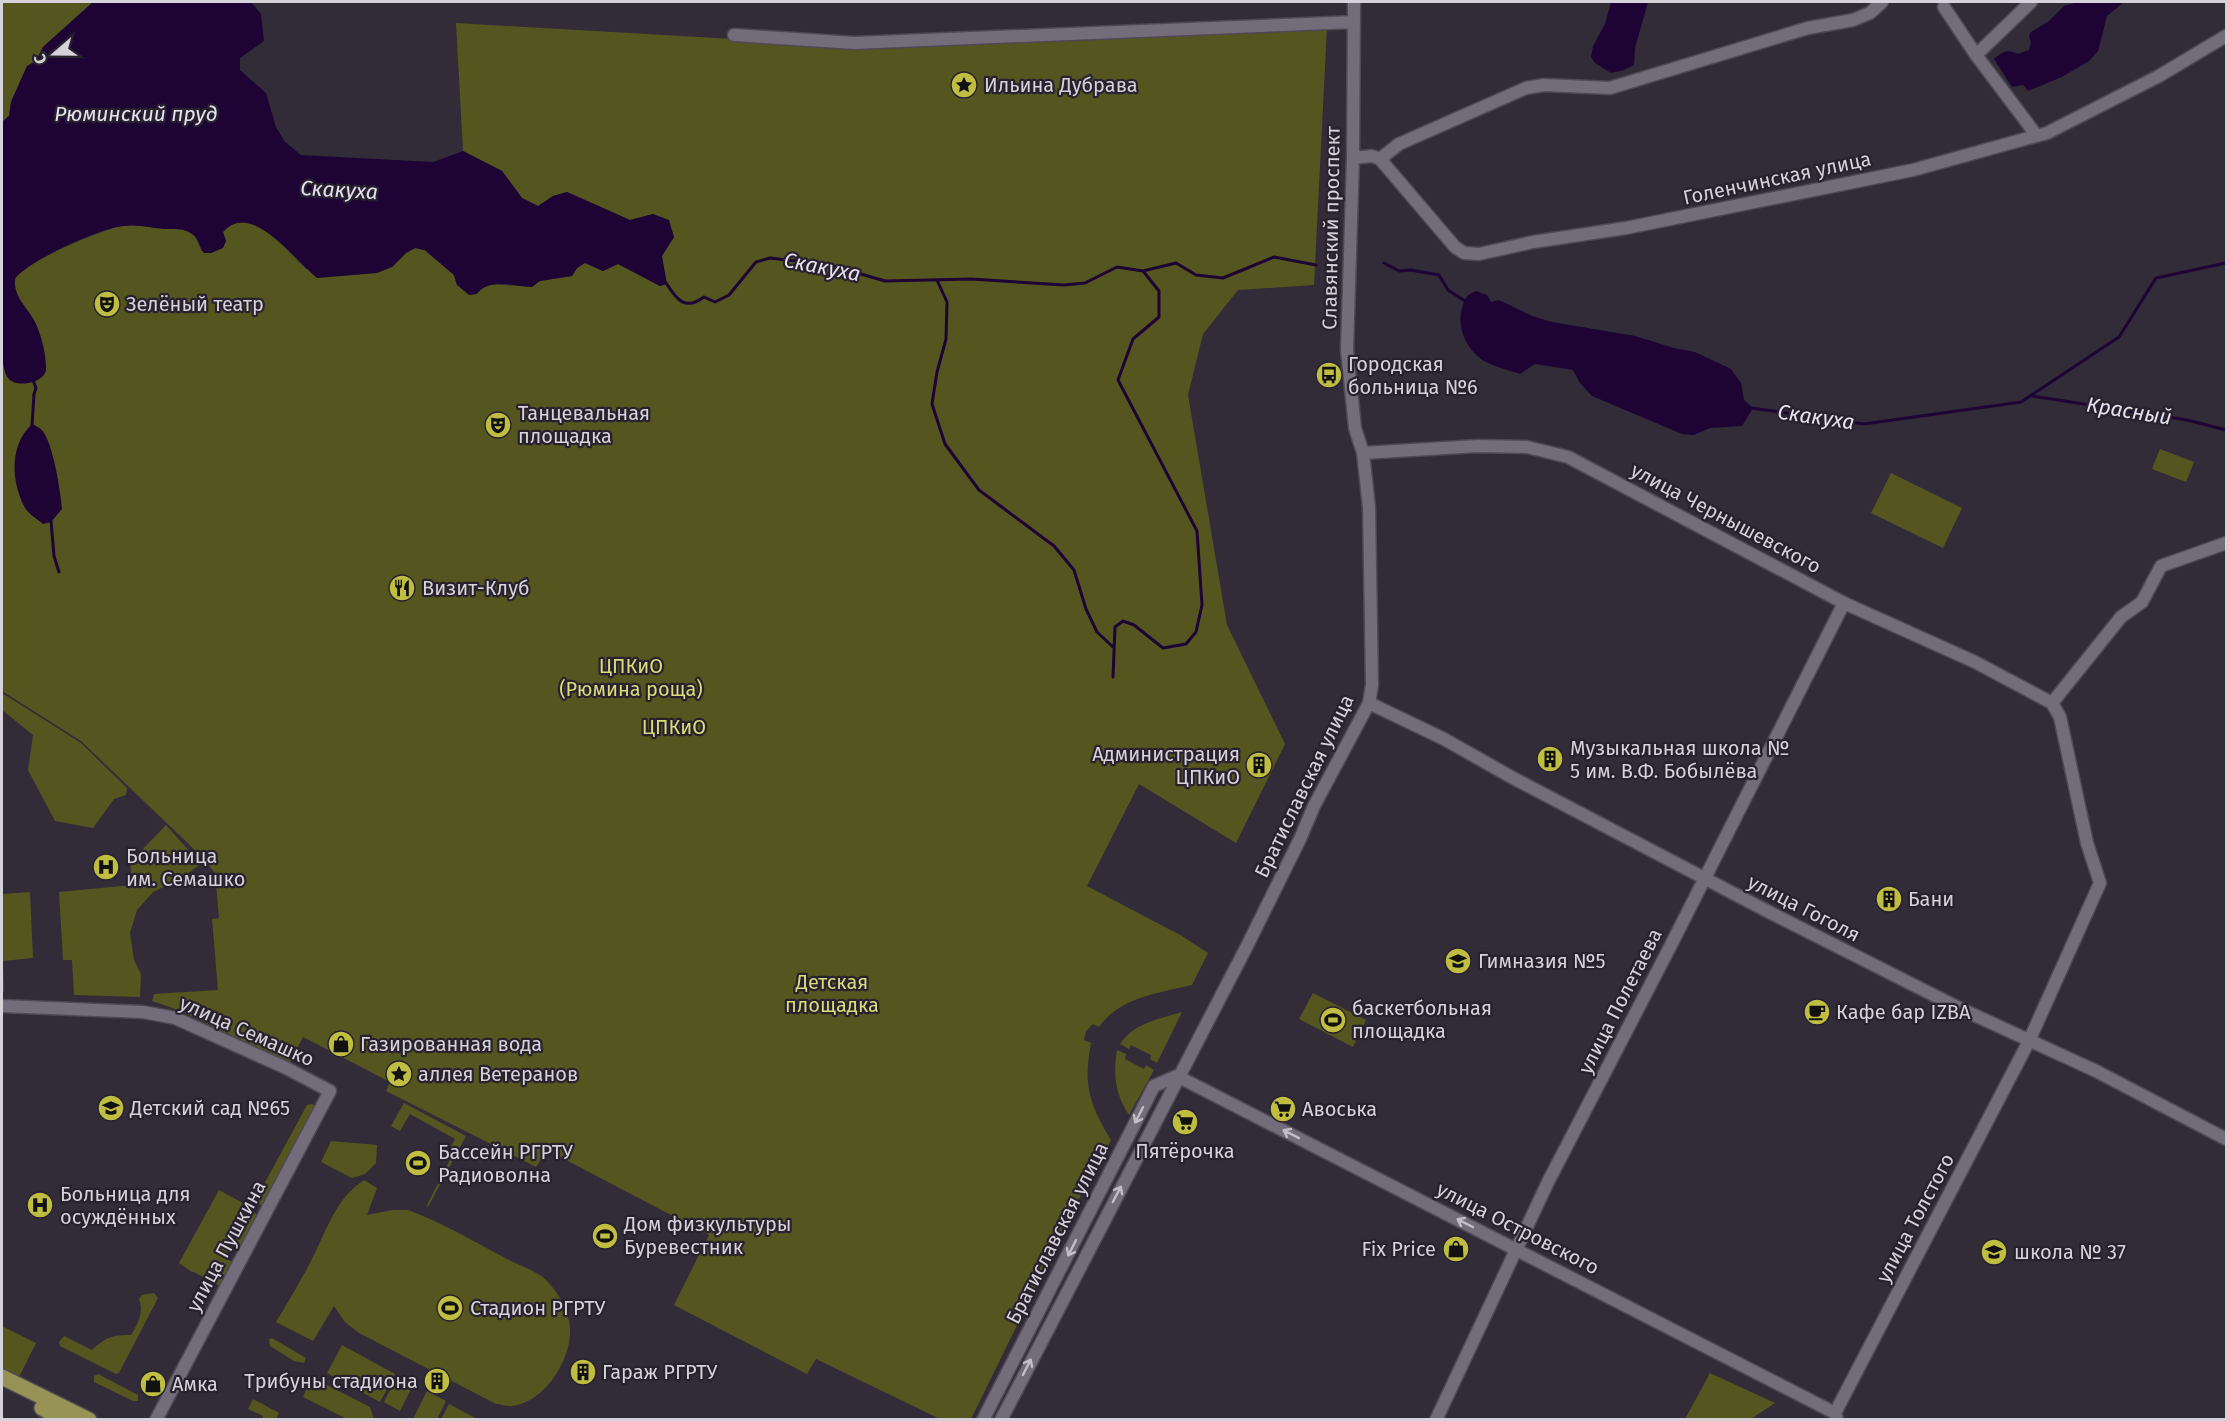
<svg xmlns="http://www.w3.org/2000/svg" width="2228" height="1421" viewBox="0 0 2228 1421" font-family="'Fira Sans',sans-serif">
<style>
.green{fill:#555520}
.water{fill:#1e0435}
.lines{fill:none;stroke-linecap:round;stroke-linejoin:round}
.stream{stroke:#1e0435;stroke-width:3}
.minor-casing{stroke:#4e4953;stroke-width:15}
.major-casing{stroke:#4e4953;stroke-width:18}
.minor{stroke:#726c7b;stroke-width:12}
.major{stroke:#979354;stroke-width:15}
.oneway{stroke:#c1bec7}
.labels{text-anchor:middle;stroke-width:4.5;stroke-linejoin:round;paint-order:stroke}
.poi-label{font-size:20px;fill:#d5d2da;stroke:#27222e;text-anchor:start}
.street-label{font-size:20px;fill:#d5d2da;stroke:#27222e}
.park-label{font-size:20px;fill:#dbdb7a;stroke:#27222e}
.water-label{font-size:21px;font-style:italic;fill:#e7e1f2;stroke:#27222e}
</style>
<rect width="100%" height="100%" fill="#312c38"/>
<!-- green -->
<path class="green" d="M2,2h91l-50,45 -7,14 -9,5 -16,36 -2,14 -7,6z
M456,23l397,23 474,-19 -13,258 -76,5 -35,44 -15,61 39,230 58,119 -49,99 -97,-59 -52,102 95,50 26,17 -16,32c-33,8 -72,12 -93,42l-6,-3 -7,7 -2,9 7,3c-8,43 -2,60 20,97l-8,16 -5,4 -127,259h-31l-124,-60 -9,15 -133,-69 35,-70 -162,-85 -11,17 -150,-76 4,-9 -87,-45 -13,26 -112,-53 -26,-9 2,-7 64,-4 -6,-71 7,-1 -3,-35 4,-4 -21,-25 -118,-113 -79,-50v-336l6,23 27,-56c-8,-11 -23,-26 -20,-41 3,-18 86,-50 105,-55 15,-3 31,2 46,3 4,0 10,-1 14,-1 20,5 15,15 24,25h7l12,-6 3,-6 -3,-9c27,-30 64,19 83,37l86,-2 14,-14 9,-5 9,2 30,25 3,10 25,2 8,-3 42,3 7,-6 33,-5 5,-8 8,-5 18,8 15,-7 42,22 4,-12 -2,-18 12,-19 -21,-23 -23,6 -63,-28 -14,4 -15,10 -16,-8 -20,-27 -39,-20z
M2160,449l34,13 -8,20 -34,-13z
M1891,473l71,35 -19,40 -72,-35z
M2,693l79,50 46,45 -1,7 -12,4 -21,29 -38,-7 -27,-51 5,-35 -31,-25z
M166,825l35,39 -21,15 -27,13 -16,18 -7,23 4,27 7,14 -1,23 -66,-2 -2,-35h-9l-4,-68 73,-7 -2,-26 13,-10z
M30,892l3,66 -30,3 1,31h-2v-98z
M1313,993l53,27 -13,27 -54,-28z
M1182,1012l-25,51 -7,-4 1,-4 -20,-10 -2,4 -9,-5c14,-21 39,-25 62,-32z
M1117,1050l9,4 -1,5 19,10 2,-4 8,5 -25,45c-14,-21 -16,-40 -12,-65z
M404,1103l62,33 -37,69 -3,2 25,-49 -5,-3 9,-16 -45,-25 -10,17 -9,-5z
M312,1104l4,2 -50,99 -4,1 -6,-3v-4l51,-94z
M331,1141l46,4 -1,18 -11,11 -13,4 -31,-16z
M364,1180l13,8 -10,27 25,-5h16c36,13 70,34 103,51 12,6 28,11 36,20 12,13 23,31 23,49 1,31 -27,75 -61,76 -4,0 -9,-2 -13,-2l-137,-71 -14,-11 -11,-16 -21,35 -37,-19c12,-20 24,-40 35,-61 15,-29 24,-62 53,-81z
M219,1190l33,18 -1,3 5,3 2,4 -15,27 -13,2 -6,11 11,5 -13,24 -28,-15h-2l-13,-9z
M154,1293l4,5 -39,75 -3,1 -56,-28 -1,-4 5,-6 28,14c14,-13 20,-15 39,-15 7,-11 13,-23 8,-36l3,-4z
M2,1326l34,17 -18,36 -16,-8z
M272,1338l34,20 -2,5 -10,-2 -24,-15 -1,-7z
M342,1345l53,29 -15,28 -53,-29z
M1710,1373l65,30 -24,16h-66z
M98,1374l40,21v6h-5l-39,-19v-6z
M397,1376l16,9 -13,26 -16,-9z
M317,1380l53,27 4,12h-27l-44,-22 5,-12z
M427,1391l19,10 -9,18h-24z
M253,1399l26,14 -3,6h-14l1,-3 -15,-7z
M449,1404l28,15h-36z"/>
<!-- water -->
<path class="water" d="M93,2h158l10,12 3,27 -24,17v12l26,23 10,34 9,15 16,13 132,7 30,-11 39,20 20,27 16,8 15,-10 14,-4 63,28 23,-6 16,6 5,17 -12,19 5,28 -7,2 -42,-22 -15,7 -18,-8 -8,5 -5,8 -32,5 -8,6c-18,-1 -43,-9 -55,7l-8,1 -12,-10 -3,-10 -29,-25 -10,-2 -9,5 -14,14 -15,6 -60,5c-22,-18 -66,-79 -94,-46l3,9 -3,7 -12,5h-7c-5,-6 -4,-14 -12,-19 -9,-6 -16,-5 -26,-5 -14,-1 -28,-5 -42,-3 -25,2 -93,34 -109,52 -2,20 13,29 21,46 6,14 10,29 10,45 -1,15 -31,19 -38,9 -4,-5 -5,-16 -6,-23v-233l7,-6 2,-14 16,-36 9,-5 7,-14z
M1611,2h37l-13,46 -1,17 -10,5 -13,3 -16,-10 -4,-6 2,-11 12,-22z
M2078,2h46l-17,14 -9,35 -9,10 -27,16 -34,14 -5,-6 -11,2 -18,-28c9,-8 14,-10 24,-5l11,-4 2,-8 -2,-6 2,-4 18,-11 15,-15z
M1476,291l11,4 4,7 8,-2 33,16 20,6 83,14 39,12 21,4 36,17 10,14 3,17 9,8 -11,18 -32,2 -16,7 -12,-1 -90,-38 -12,-13 -7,-13 -38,-6 -15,10c-11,-4 -25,-7 -36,-13 -16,-10 -26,-30 -23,-48 2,-11 4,-18 15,-22z
M32,424c4,2 9,4 12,9 10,16 16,57 18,76l-11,13 -8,2c-6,-5 -14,-10 -18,-16 -14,-26 -16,-63 7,-84z"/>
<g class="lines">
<!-- stream -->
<path class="stream" d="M1384,263l15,8 12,-1 28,5 9,15 17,11
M937,280l10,22 -1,37 -9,33 -5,32 13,40 34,46 75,56 20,24 12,39 11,23 16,15
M666,283c10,15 18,29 38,14l11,5 14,-7 27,-33 14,-4 60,7 55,16 86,-2 93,6 21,-2 32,-16 26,4 33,-8 20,12 27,3 51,-21 42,8
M2032,396l155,24 39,10
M1751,408l113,16 157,-22 98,-65 37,-59 70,-15
M32,426l2,-32 2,-6 -3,-8
M51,521l3,35 5,16
M1113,677l2,-50 8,-6 11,4 29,23 23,-4 10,-12 6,-27 -5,-74 -79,-151 15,-41 26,-22v-26l-16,-20"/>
<defs>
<path id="minor" d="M1944,7l32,48 61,81
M734,35l120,8 500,-21
M1976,55l55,-53
M1353,158l19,-2 8,3 75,88 9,6 15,1 54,-12 93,-14 287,-58 134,-37 112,-57 67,-40
M1380,159l19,-15 127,-56 18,-3 66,3 198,-60 45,-8 17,-7 12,-11
M1363,453l115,-7 49,1 41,10 276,146 131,59 77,41
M1369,703l75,36 69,39 256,134 190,96 137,63 130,68
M2052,703l69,-86 21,-15 19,-36 65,-23
M2,1006l141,6 32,6 111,50 44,23 -174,329
M1177,1076l658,337 2,7
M1835,1413l194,-372 71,-158 -13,-40 -27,-126 -8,-14
M983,1420l171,-334 23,-10
M1001,1420l246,-474 53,-107 14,-33 55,-103 3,-18 -3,-178 -6,-54 -8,-25 -8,-78 6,-192 1,-156
M1436,1420l112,-238 123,-237 173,-342"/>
<path id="major" d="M2,1377l87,43
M42,1408l22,12"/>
</defs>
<!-- minor casing -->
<use href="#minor" class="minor-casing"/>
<!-- major casing -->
<use href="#major" class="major-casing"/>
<!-- minor -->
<use href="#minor" class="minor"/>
<!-- major -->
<use href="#major" class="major"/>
</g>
<!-- one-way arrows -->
<defs><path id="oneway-shaft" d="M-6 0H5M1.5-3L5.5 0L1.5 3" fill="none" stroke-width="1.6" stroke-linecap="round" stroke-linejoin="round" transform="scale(1.5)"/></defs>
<g class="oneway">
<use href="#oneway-shaft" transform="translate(1139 1115) rotate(117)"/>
<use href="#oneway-shaft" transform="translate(1291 1134) rotate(-153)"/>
<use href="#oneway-shaft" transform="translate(1117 1194) rotate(-62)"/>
<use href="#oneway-shaft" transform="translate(1465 1223) rotate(-153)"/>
<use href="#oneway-shaft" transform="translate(1072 1248) rotate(117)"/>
<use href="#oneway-shaft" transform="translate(1027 1367) rotate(-63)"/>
</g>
<!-- icons -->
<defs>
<symbol id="sight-disc" viewBox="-11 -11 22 22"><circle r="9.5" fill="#c0be41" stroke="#27222e"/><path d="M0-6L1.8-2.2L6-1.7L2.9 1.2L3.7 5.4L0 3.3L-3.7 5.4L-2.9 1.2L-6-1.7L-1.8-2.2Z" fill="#111"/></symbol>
<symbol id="theatre-disc" viewBox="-11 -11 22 22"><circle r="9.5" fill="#c0be41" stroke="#27222e"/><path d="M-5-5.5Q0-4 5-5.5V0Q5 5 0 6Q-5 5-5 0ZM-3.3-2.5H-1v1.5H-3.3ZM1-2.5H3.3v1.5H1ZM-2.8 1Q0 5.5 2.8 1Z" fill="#111"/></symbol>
<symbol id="bus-disc" viewBox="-11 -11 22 22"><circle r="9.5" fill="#c0be41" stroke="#27222e"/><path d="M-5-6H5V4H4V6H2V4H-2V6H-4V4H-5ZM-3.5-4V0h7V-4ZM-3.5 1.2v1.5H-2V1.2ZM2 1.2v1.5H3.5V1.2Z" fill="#111"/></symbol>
<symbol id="restaurant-disc" viewBox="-11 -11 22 22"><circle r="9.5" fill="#c0be41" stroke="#27222e"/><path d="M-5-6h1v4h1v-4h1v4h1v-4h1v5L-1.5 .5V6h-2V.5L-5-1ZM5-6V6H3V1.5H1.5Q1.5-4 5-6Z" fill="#111"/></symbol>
<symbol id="building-disc" viewBox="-11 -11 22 22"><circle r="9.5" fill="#c0be41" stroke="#27222e"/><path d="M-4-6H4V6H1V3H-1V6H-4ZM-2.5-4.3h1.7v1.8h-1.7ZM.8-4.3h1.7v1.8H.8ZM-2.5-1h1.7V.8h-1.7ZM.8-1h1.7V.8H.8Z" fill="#111"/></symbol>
<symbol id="hospital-disc" viewBox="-11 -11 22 22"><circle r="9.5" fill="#c0be41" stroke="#27222e"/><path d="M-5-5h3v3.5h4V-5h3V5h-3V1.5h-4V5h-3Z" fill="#111"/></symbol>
<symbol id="school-disc" viewBox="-11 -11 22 22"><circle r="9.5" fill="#c0be41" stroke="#27222e"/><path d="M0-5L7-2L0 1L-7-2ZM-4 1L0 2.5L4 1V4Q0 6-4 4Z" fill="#111"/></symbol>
<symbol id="cafe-disc" viewBox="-11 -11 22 22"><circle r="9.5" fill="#c0be41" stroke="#27222e"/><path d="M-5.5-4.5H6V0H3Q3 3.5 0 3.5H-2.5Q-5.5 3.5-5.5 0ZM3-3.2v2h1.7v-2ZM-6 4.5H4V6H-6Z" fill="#111"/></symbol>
<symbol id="stadium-disc" viewBox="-11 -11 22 22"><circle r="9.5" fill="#c0be41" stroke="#27222e"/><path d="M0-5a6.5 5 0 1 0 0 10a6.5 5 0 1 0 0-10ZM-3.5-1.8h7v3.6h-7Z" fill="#111"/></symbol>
<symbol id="shop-disc" viewBox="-11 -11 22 22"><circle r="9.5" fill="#c0be41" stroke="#27222e"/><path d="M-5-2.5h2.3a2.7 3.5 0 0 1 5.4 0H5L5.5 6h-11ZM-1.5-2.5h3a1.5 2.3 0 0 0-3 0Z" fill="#111"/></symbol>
<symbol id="supermarket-disc" viewBox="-11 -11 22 22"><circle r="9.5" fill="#c0be41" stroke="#27222e"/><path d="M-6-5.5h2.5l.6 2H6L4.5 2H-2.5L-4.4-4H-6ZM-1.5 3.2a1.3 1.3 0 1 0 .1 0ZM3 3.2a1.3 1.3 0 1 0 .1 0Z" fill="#111"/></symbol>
</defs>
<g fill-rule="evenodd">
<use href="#sight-disc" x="949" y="70" width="30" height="30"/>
<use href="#theatre-disc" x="92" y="289" width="30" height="30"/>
<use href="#bus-disc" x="1314" y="360" width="30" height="30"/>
<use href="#theatre-disc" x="483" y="410" width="30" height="30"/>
<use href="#restaurant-disc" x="387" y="573" width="30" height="30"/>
<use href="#building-disc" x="1535" y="744" width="30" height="30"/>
<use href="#building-disc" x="1244" y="750" width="30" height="30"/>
<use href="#hospital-disc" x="91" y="852" width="30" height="30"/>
<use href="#building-disc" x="1874" y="884" width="30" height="30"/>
<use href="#school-disc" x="1443" y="946" width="30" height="30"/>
<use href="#cafe-disc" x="1802" y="997" width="30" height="30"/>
<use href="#stadium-disc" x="1318" y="1005" width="30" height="30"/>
<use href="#shop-disc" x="326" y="1029" width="30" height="30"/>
<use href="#sight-disc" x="384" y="1059" width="30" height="30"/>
<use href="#school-disc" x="96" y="1093" width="30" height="30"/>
<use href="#supermarket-disc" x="1268" y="1094" width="30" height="30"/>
<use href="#supermarket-disc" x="1170" y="1107" width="30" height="30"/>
<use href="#stadium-disc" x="403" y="1148" width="30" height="30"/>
<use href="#hospital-disc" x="25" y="1190" width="30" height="30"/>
<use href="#stadium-disc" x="590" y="1221" width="30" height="30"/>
<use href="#shop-disc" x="1441" y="1234" width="30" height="30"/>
<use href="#school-disc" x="1979" y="1237" width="30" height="30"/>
<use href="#stadium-disc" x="435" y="1293" width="30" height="30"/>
<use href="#building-disc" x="568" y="1357" width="30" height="30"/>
<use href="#building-disc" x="422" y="1366" width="30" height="30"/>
<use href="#shop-disc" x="138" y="1369" width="30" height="30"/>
</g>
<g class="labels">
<!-- poi labels -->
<g class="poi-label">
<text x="984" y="92">Ильина Дубрава</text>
<text x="126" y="311">Зелёный театр</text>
<text x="1348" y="371">Городская<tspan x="1348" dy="23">больница №6</tspan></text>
<text x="518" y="420">Танцевальная<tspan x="518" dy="23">площадка</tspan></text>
<text x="422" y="595">Визит-Клуб</text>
<text x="1570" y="755">Музыкальная школа №<tspan x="1570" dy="23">5 им. В.Ф. Бобылёва</tspan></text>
<text x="1240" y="761" text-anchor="end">Администрация<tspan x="1240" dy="23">ЦПКиО</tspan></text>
<text x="126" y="863">Больница<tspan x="126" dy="23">им. Семашко</tspan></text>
<text x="1908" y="906">Бани</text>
<text x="1478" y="968">Гимназия №5</text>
<text x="1352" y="1015">баскетбольная<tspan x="1352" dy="23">площадка</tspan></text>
<text x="1836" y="1019">Кафе бар IZBA</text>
<text x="360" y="1051">Газированная вода</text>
<text x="418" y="1081">аллея Ветеранов</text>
<text x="130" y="1115">Детский сад №65</text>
<text x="1302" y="1116">Авоська</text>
<text x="1185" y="1158" text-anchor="middle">Пятёрочка</text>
<text x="438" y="1159">Бассейн РГРТУ<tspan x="438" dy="23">Радиоволна</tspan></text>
<text x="60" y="1201">Больница для<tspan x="60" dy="23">осуждённых</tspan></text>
<text x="624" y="1231">Дом физкультуры<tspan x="624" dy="23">Буревестник</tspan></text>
<text x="1436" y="1256" text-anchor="end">Fix Price</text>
<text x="2014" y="1259">школа № 37</text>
<text x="470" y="1315">Стадион РГРТУ</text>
<text x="602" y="1379">Гараж РГРТУ</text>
<text x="418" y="1388" text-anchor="end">Трибуны стадиона</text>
<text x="172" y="1391">Амка</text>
</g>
<!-- street labels -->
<g class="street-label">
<text transform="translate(1777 178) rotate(-12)" y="7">Голенчинская улица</text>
<text transform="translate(1331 228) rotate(-89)" y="7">Славянский проспект</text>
<text transform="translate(1726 518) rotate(28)" y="7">улица Чернышевского</text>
<text transform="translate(1304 786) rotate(-64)" y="7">Братиславская улица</text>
<text transform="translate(1804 908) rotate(27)" y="7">улица Гоголя</text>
<text transform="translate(1620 1001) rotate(-63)" y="7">улица Полетаева</text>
<text transform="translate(247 1031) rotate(24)" y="7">улица Семашко</text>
<text transform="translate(1915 1218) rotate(-62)" y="7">улица Толстого</text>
<text transform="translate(1518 1228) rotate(27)" y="7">улица Островского</text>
<text transform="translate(1057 1233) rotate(-63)" y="7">Братиславская улица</text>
<text transform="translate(226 1246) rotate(-62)" y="7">улица Пушкина</text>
</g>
<!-- park labels -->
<g class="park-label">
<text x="631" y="673">ЦПКиО<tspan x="631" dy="23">(Рюмина роща)</tspan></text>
<text x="674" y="734">ЦПКиО</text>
<text x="832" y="989">Детская<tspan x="832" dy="23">площадка</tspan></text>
</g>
<!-- water labels -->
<g class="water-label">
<text x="136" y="121">Рюминский пруд</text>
<text transform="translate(339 190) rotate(3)" y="7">Скакуха</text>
<text transform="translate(822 267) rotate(11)" y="7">Скакуха</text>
<text transform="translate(2129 411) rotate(9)" y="7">Красный</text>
<text transform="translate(1816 417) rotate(8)" y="7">Скакуха</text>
</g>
</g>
<!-- border -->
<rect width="2228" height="1421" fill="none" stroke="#d5d2da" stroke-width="6"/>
<!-- north arrow -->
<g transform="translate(54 54) rotate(250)" stroke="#27222e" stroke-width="4.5" paint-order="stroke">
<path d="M0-4.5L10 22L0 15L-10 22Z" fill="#d5d2da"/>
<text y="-9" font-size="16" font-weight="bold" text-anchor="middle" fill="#d5d2da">С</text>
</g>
</svg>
